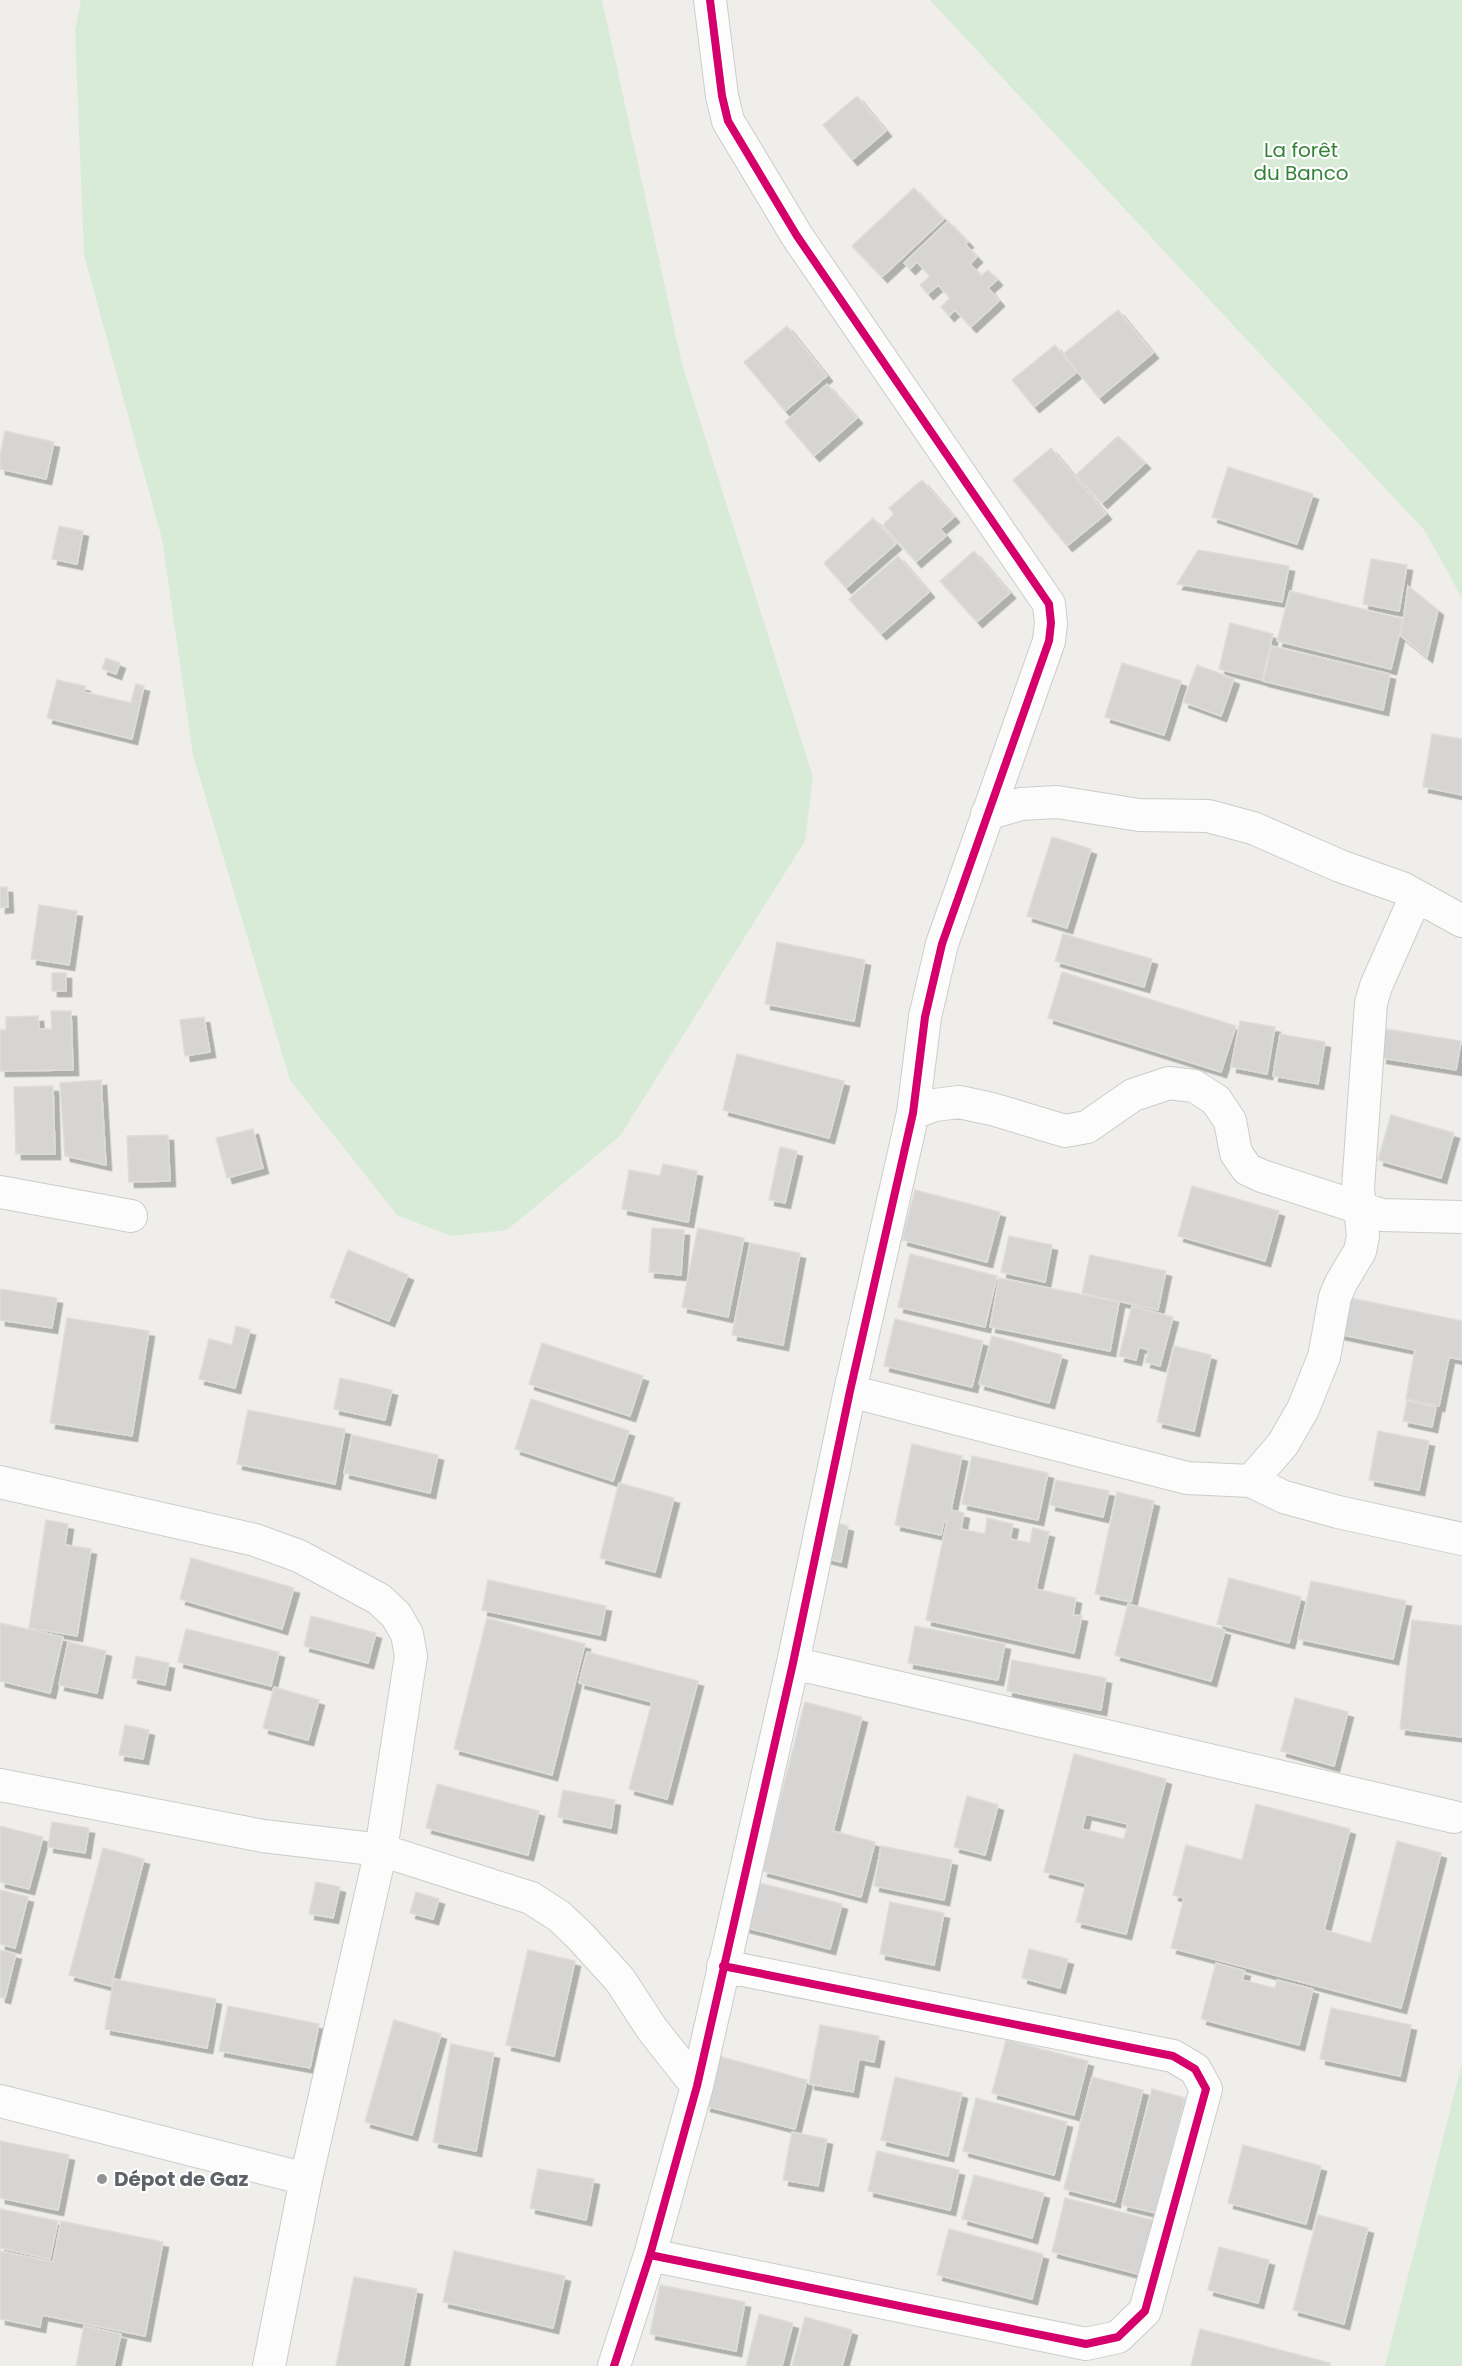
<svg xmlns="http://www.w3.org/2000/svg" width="1462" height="2366" viewBox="0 0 1462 2366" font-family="Poppins,sans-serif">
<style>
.green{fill:#d8ebd6}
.building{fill:#d6d5d3;stroke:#deddd9;stroke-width:1.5;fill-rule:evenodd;filter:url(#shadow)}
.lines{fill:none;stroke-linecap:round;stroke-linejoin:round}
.minor-casing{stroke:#cbcccc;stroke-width:34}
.minor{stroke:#fdfcfc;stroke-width:32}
.cycleway-casing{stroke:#fff;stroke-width:11}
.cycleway{stroke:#d6006c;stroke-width:8}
.poi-dot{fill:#919496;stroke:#fff;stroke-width:2}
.labels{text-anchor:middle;stroke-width:4.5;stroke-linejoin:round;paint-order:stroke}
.park-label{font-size:20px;fill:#348238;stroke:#fff}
.poi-label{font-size:20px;font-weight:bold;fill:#5f6368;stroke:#fff;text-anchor:start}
</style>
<defs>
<filter id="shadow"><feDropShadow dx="5.5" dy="5.5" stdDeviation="0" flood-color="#0004"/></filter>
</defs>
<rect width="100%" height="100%" fill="#efeeea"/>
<!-- green -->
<path class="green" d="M81,0h521l80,364 131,413 -8,64 -185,295 -113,94 -56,6 -54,-21 -107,-135 -97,-325 -31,-216 -78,-284 -9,-225z
M930,0h532v598l-37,-67z
M1462,2064v302h-77z"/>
<!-- building -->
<path class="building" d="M857,96l29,35 -34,29 -29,-35z
M914,188l30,31 -62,58 -30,-31z
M948,221l20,21 -3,2 12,13 -7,7 11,12 7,-6 9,10 -9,8 11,13 -28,26 -16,-17 -6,6 -8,-9 9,-9 -12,-13 -10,9 -8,-9 10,-9 -13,-14 -7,7 -6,-6z
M1118,310l35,43 -54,45 -36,-44z
M787,326l40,50 -42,35 -41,-49z
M1055,345l22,27 -43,35 -22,-27z
M827,384l30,34 -43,38 -29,-34z
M5,431l49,11 -8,37 -46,-10v-14z
M1118,436l27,27 -43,40 -26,-28z
M1051,448l55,66 -39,32 -54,-66z
M1228,467l85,27 -16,50 -85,-27z
M922,480l32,37 -14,12 6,7 -30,26 -33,-37 11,-11 -5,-6z
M873,518l23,26 -50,44 -22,-25z
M59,526l24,5 -6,33 -25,-5z
M1198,550l91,16 -7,36 -105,-18z
M974,551l36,42 -33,29 -37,-41z
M898,556l31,36 -48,42 -32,-35z
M1371,559l36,6 -8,46 -36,-7z
M1408,586l30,24 -11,47 -26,-21z
M1290,591l113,28 -12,50 -114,-28z
M1230,623l43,11 -11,46 -43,-11z
M1272,646l118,28 -7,36 -120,-29z
M106,658l14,5 -4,11 -14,-5z
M1122,663l59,18 -17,54 -59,-18z
M1197,665l37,14 -13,37 -38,-14z
M57,680l28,6 -1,6 47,11 5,-19 8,2 -12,53 -85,-21z
M1432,734l30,5v56l-39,-8z
M1052,837l39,12 -24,79 -40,-12z
M0,887h7l1,20 -8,1z
M39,905l38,6 -8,54 -38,-6z
M1063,934l89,25 -8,28 -89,-26z
M777,942l88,18 -11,61 -89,-17z
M1062,972l174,54 -15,46 -173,-54z
M52,973h14v18h-14z
M51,1011h20l2,59 -73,1v-41h6v-13l32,-1 1,13h13z
M204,1017l6,35 -25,4 -5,-36z
M1240,1021l35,6 -8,47 -36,-7z
M1386,1029l75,12 -5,29 -75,-12z
M1280,1034l45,8 -7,42 -45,-8z
M737,1054l107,27 -15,57 -106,-28z
M101,1080l5,85 -41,-9 -5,-73z
M53,1086l2,68h-39l-2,-67z
M1391,1115l63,18 -13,45 -63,-18z
M253,1129l10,39 -36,10 -11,-40z
M168,1135l2,46 -41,1 -2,-46z
M780,1147l17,4 -12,52 -16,-3z
M663,1164l34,7 -9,51 -66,-13 7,-39 31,6z
M1192,1186l87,25 -14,50 -87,-25z
M915,1190l85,22 -13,50 -85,-22z
M652,1228l32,2 -3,45 -32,-3z
M698,1228l46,10 -16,79 -46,-10z
M1009,1236l43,9 -7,37 -44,-10z
M750,1243l50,10 -17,92 -51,-10z
M348,1250l60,25 -19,46 -59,-24z
M910,1254l87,22 -12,51 -87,-20z
M1090,1255l76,16 -8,39 -76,-17z
M999,1278l120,24 -9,49 -120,-24z
M0,1289l57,9 -5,30 -52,-8z
M1346,1297l116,24v39l-13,-3 -10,49 -33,-7 9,-49 -77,-16z
M1132,1306l41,11 -13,49 -15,-4 4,-12 -10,-3 -3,13 -17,-4z
M67,1318l82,13 -17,105 -82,-13z
M895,1319l88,22 -11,46 -88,-21z
M236,1326l14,4 -15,58 -36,-9 10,-40 23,6z
M992,1336l70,19 -13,48 -70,-19z
M542,1343l101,33 -13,40 -101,-32z
M1174,1346l37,9 -17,76 -37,-9z
M340,1378l52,12 -7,30 -51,-11z
M531,1399l98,32 -16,50 -98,-32z
M1407,1401l29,6 -4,20 -29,-6z
M248,1410l97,19 -10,55 -98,-20z
M1378,1431l51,10 -10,49 -50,-10z
M352,1435l86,20 -8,38 -86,-20z
M912,1444l50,12 -11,54 13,3 -3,16 24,5 2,-16 26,6 -3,15 20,4 3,-15 16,4 -13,57 40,9 -3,17 9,1 -8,37 -148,-33 21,-99h-3l-3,14 -46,-10z
M972,1456l76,17 -10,47 -76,-16z
M1056,1480l53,11 -6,26 -53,-12z
M619,1483l55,15 -19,74 -55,-14z
M1117,1492l37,9 -23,101 -36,-8z
M46,1520l22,4 -3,21 26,4 -14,87 -48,-8z
M829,1521l19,5 -7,36 -20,-5z
M191,1558l103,30 -12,41 -102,-30z
M1229,1578l72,19 -12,46 -72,-19z
M488,1580l118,26 -6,29 -118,-25z
M1311,1581l95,20 -13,58 -95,-20z
M1128,1604l97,26 -14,51 -96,-26z
M311,1616l65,17 -8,30 -64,-17z
M487,1618l98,26 -33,131 -98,-26z
M1412,1620l50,6v111l-62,-8z
M0,1623l63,14 -13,56 -50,-12z
M915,1626l90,18 -7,36 -90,-17z
M186,1629l93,23 -8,34 -93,-24z
M68,1642l38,9 -9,42 -38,-8z
M587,1652l111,29 -31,118 -38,-10 23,-87 -73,-19z
M136,1656l33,7 -4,22 -33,-7z
M1012,1660l94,18 -5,32 -94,-19z
M274,1687l45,13 -11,40 -45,-12z
M1295,1698l53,14 -14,54 -53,-15z
M805,1702l57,15 -29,114 42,11 -14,55 -99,-26z
M125,1725l24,5 -6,29 -24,-4z
M1074,1754l92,25 -40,155 -50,-12 10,-39 -42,-11zM1086,1814l42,10 -4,15 -42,-10z
M437,1784l102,27 -11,44 -102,-27z
M563,1790l52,10 -4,28 -53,-11z
M967,1796l31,9 -13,50 -31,-8z
M1256,1804l94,25 -26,101 47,13 26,-102 44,12 -40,155 -230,-60 13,-50 -11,-3 13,-50 56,15z
M52,1822l37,6 -4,25 -37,-6z
M0,1826l43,11 -14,52 -29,-7z
M881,1846l71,14 -8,40 -70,-14z
M103,1848l41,11 -33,127 -42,-11z
M316,1882l24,5 -7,31 -24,-4z
M756,1882l86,22 -12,45 -86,-22z
M0,1890l28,7 -13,51 -15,-4z
M416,1892l23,7 -6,20 -23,-6z
M890,1902l54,11 -10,52 -54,-11z
M1029,1949l39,10 -8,29 -38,-10z
M0,1950l16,4 -11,44 -5,-1z
M528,1950l47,11 -21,95 -48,-11z
M1216,1963l29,8 -3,9 33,8 2,-8 36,9 -14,56 -98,-26z
M114,1979l102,20 -9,49 -102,-19z
M228,2006l91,18 -9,44 -91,-17z
M1331,2008l80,17 -11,51 -80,-17z
M394,2020l47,14 -29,101 -47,-13z
M820,2025l59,11 -5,26 -15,-3 -6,33 -44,-8z
M1006,2040l82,21 -14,54 -82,-22z
M451,2044l43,9 -18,98 -43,-9z
M718,2056l89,24 -12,49 -90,-23z
M895,2077l67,16 -14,63 -67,-16z
M1092,2077l51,13 -28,112 -51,-13z
M1152,2089l33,9 -29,115 -34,-8z
M976,2098l91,24 -13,53 -91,-24z
M792,2132l35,7 -9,47 -35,-6z
M0,2141l69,14 -11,55 -58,-12z
M1243,2145l78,21 -15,58 -78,-21z
M877,2151l82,19 -9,40 -82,-19z
M538,2169l56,10 -8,41 -56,-12z
M974,2175l70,18 -12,45 -70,-19z
M1065,2198l91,23 -14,54 -90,-23z
M0,2209l58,12 -8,38 -50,-11z
M1318,2215l50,13 -24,96 -51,-14z
M61,2221l102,21 -18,94 -103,-21 -2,12 -40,-8v-68l53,11z
M949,2229l94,25 -11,45 -95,-24z
M1219,2247l50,13 -11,43 -50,-13z
M454,2251l111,25 -12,52 -110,-26z
M354,2277l63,12 -14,77h-67z
M660,2285l85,17 -9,49 -86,-17z
M759,2314l34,9 -11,43h-36z
M805,2317l47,13 -10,36h-50z
M84,2326l37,8 -7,32h-38z
M1200,2329l130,34 -1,3h-138z"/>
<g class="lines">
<defs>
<path id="minor" d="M987,814l34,-10 36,-2 82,13 69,1 45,12 87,38 62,22 60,33
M913,1113l22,-8 24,-3 33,7 73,22 22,-4 46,-32 36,-12 25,3 22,14 14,21 6,32 11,16 15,7 120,39 80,2
M0,1192l131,24
M850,1391l337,87 64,3 33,16 54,15 124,27
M1251,1481l32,-37 20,-35 21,-52 11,-60 6,-14 19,-32 3,-15 -5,-48 13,-185 5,-17 40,-90
M0,1482l255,58 44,16 80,43 17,16 11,19 4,22 -30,194 -75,329 -37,187
M793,1663l661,154
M0,1785l263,51 118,14 150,48 28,18 22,21 39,43 32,49 45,57
M0,2101l306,78
M650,2255l436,89 32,-7 27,-26 61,-222 -11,-20 -22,-13 -450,-90
M614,2366l36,-111 47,-169 96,-423 57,-272 63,-278 12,-96 17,-73 107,-303 2,-18 -2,-19 -252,-368 -69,-115 -6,-25 -12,-96"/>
</defs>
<!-- minor casing -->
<use href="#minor" class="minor-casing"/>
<!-- minor -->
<use href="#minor" class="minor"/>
<defs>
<path id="cycleway" d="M650,2255l436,89 32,-7 27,-26 61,-222 -11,-20 -22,-13 -450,-90
M614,2366l36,-111 47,-169 96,-423 57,-272 63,-278 12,-96 17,-73 107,-303 2,-18 -2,-19 -252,-368 -69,-115 -6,-25 -12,-96"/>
</defs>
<!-- cycleway casing -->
<use href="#cycleway" class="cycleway-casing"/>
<!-- cycleway -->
<use href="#cycleway" class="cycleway"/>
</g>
<!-- markers -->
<circle class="poi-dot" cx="102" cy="2179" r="6"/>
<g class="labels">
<!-- park labels -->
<g class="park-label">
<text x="1301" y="157">La forêt<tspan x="1301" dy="23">du Banco</tspan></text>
</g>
<!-- poi labels -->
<g class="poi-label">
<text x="114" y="2186">Dépot de Gaz</text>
</g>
</g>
</svg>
